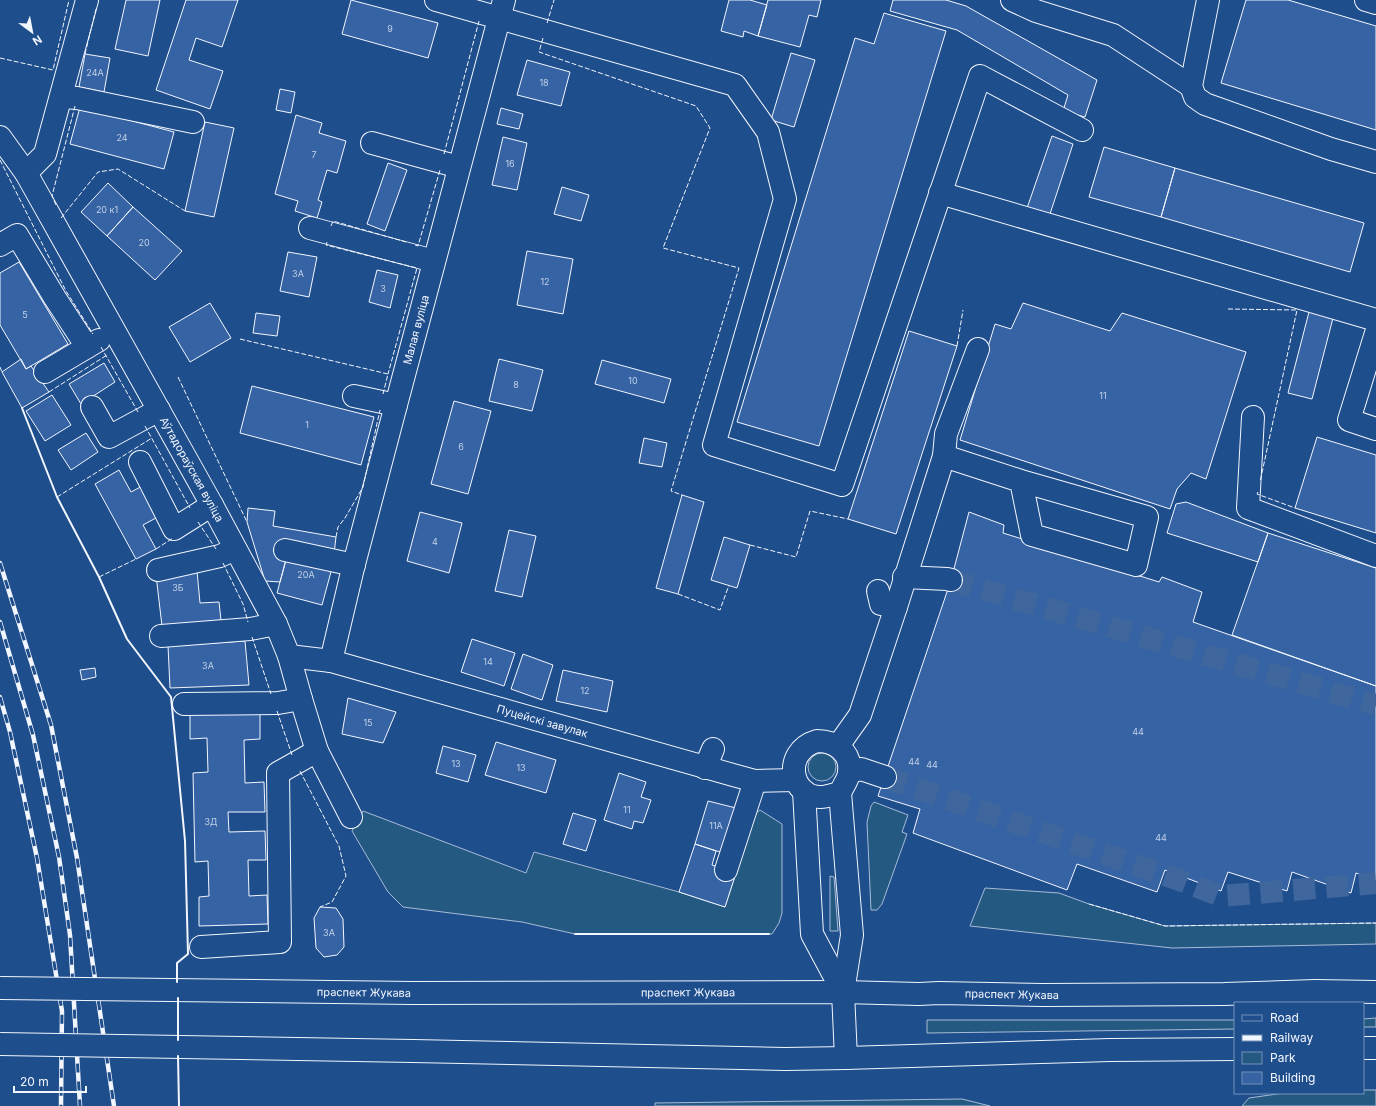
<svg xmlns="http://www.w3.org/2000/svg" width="1376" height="1106" viewBox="0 0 1376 1106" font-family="Inter,sans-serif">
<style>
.green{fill:#245a82;stroke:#a8bbd7}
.building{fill:#3563a3;stroke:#f2f6ff}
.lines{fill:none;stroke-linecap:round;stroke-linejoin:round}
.minor-tunnel{stroke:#3f679d;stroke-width:22;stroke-dasharray:22 11;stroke-linecap:butt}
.minor-casing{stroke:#f2f6ff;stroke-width:24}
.major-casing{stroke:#f2f6ff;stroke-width:24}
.minor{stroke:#1f4e8c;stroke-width:22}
.major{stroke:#1f4e8c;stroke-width:22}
.rail-casing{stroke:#f2f6ff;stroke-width:4.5}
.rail{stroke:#1f4e8c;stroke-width:3;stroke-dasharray:9;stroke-linecap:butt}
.major-bridge-casing{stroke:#f2f6ff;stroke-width:24;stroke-linecap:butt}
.major-bridge{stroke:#1f4e8c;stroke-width:22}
.fence{stroke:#f2f6ff;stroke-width:1;stroke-dasharray:5 2;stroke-linecap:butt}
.wall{stroke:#f2f6ff;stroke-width:2}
.labels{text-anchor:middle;stroke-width:3;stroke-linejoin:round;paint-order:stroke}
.number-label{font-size:9px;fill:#c3d1e8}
.street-label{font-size:11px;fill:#f2f6ff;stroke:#1f4e8c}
</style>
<rect width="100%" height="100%" fill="#1f4e8c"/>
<!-- green -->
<path class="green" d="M808 767a14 14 0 1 1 28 0a14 14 0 1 1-28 0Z
M874,802l34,13 -6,17 5,2 -25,70 -5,6h-6l-4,-88 4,-16z
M760,810l22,14v89l-3,10 -7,11h-197l-53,-12 -119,-15 -15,-15 -36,-61 11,-20 163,62 8,-21 145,40 46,15 30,-93z
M830,876l4,1 4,54h-8z
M985,888l74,5 30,11 76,22 211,-3v21l-204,4 -202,-22z
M1376,1018v9h-13v-8z
M927,1020h308v9l-308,4z
M1363,1090h13v16h-134l7,-8 35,-5h79z
M962,1099l28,7h-335v-3z"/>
<!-- building -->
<path class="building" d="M126,0h34l-12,56 -33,-7z
M186,0h52l-16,47 -26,-9 -7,22 34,11 -13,38 -54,-19z
M351,0l87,23 -10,35 -86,-24z
M729,0h21l17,5 -9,31 -14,-5 -1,6 -22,-6z
M768,0h53l-4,17 -8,-2 -9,32 -42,-11z
M893,0h53l20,6 131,74 -12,37 -22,-6 5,-16 -111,-65 -67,-19z
M1246,0h42l88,26v104l-155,-47z
M884,13l62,18 -127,415 -82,-24 118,-384 19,6z
M791,53l24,7 -21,67 -23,-7z
M85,54l25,4 -6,34 -25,-5z
M527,60l43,12 -9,34 -44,-11z
M280,89l15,3 -4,21 -15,-3z
M80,107l94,25 -10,37 -94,-25z
M501,108l22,6 -4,15 -22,-5z
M296,115l26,8 -3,10 27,8 -9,32 -10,-3 -9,30 4,2 -5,16 -22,-7 3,-10 -23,-7z
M205,122l29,6 -20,89 -29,-6z
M1052,136l21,8 -24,73 -23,-6z
M503,137l24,6 -10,47 -25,-5z
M1104,147l71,21 -14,49 -72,-20z
M388,163l19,7 -22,61 -18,-7z
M1175,168l189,55 -14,49 -189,-55z
M108,183l25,24 -26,29 -26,-24z
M562,187l27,8 -8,26 -27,-7z
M133,207l49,44 -27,29 -48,-44z
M527,251l46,8 -10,55 -46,-9z
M288,252l29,5 -8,40 -29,-6z
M19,262l49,82 -42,25 -26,-44v-52z
M377,270l21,5 -8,33 -21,-6z
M210,303l21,35 -41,24 -21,-35z
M1023,303l87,28 12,-18 124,39 -40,127 -15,-6 -14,16 -7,20 -210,-69 35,-116 16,5z
M1309,312l24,6 -21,81 -24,-6z
M256,313l24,3 -3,20 -24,-3z
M909,331l48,15 -61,188 -48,-15z
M21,359l5,10 5,-3 18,26 -27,16 -20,-36z
M499,359l44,11 -11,41 -43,-10z
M602,360l69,19 -7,24 -69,-19z
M104,363l11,19 -34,22 -12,-20z
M252,386l122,31 -13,48 -121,-32z
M52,395l19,30 -26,16 -19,-30z
M454,401l37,10 -23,83 -37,-10z
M86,433l12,19 -27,18 -13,-20z
M1317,437l59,18v78l-81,-25z
M644,438l23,5 -5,24 -23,-4z
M119,470l12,22 17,-9 17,30 -22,12 13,24 -20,10 -41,-75z
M682,495l22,7 -26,92 -22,-6z
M1186,502l82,31 -10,29 -91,-29 9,-29z
M248,508l27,3 -2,15 63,11 -2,17 -47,2 -7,26 -15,-1 -18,-59z
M420,512l42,11 -13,50 -42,-12z
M969,512l35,13 -1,8 156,49 3,-5 40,15 -9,30 183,64v194l-20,-7 -5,20 -59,-21 -5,19 -59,-19 -7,19 -56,-21 -8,22 -80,-28 -10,26 -154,-57 7,-24 -42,-13 73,-216z
M509,530l27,6 -14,61 -27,-6z
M1268,533l108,35v118l-144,-51z
M724,537l26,8 -13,43 -26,-8z
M287,556l45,12 -10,37 -45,-12z
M197,571l3,32 19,-1 2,18 -59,6 -6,-51z
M472,639l43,14 -11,33 -43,-14z
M245,641l4,44 -79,3 -2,-42z
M523,654l30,11 -11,35 -31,-11z
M95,668l1,9 -14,3 -2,-10z
M563,670l50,11 -6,31 -51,-11z
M348,698l48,14 -13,31 -41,-9z
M260,707v32l-16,1 1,43 19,-1 1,30h-37l1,20 36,-1 1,29h-18l1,36 18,-1 1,29 -69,2v-29l10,-1 -1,-35 -13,1 -2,-89 15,-1 -1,-34 -17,1v-30z
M496,742l60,18 -10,33 -61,-18z
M443,746l33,9 -8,27 -32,-9z
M619,773l27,9 -5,15 10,3 -8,23 -9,-2 -2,8 -28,-9z
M708,801l28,7 -13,45 -28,-9z
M573,813l23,7 -10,31 -23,-7z
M695,844l21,7 -4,14 24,8 -11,34 -46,-15z
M320,907l16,1 7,11 1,28 -7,8 -13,2 -8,-9 -2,-30z"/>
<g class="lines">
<!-- minor-tunnel -->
<path class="minor-tunnel" d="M951,580l425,125
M885,777l297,104 39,15 155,-13"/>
<defs>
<g id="minor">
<path d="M436,0l299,85 33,47 17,67 -71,246 128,40 138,-409 102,54"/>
<path d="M1012,0l24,11 77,24 78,51"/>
<path d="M1208,0l-17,86 4,11 10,7 126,45 45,13"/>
<path d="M1366,0l10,3"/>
<path d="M62,97l15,1 116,24"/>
<path id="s1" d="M0,137l26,36 186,332 64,119 13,32 12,43 16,52 34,66"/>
<path d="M372,143l87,24"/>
<path d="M26,173l19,-19 42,-154"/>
<path d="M940,193l436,127"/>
<path d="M310,228l124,33"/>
<path d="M0,245l17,-10 38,63 32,49"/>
<path d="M1376,333l-27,87 27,9"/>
<path d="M45,372l54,-32"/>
<path d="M354,396l42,9"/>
<path d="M92,407l17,30 50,-27"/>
<path d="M1253,417l-5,91 128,48"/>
<path d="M944,456l77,25 126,36 -11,48 -104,-30 -11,-54"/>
<path d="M140,462l34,67 38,-24"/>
<path d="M285,550l69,15"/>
<path d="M158,570l62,-14 15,-7"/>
<path d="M904,577l43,2 4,1"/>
<path d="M878,591l3,13 15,3"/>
<path d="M161,636l89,-7 26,-5"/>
<path id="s2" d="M289,656l42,5 402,114 22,6 40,-1"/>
<path id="s3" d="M331,661l22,-93 43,-163 108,-405"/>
<path d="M184,704l94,-1 23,-4"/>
<path d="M817,741c18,0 35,11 32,32 -1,7 -6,13 -9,20 -6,1 -13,4 -19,4 -30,1 -40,-45 -4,-56z"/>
<path d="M838,746l22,-31 36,-108 48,-151 2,-22 32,-85"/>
<path d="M705,768l8,-19"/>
<path d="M849,772l12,-3 24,8"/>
<path d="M804,791l8,143 31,58"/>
<path d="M840,793l12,142 -9,57 3,66"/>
<path d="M726,870l29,-89"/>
<path d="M201,947l79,-5 -2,-169 39,-22"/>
</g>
<g id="major">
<path id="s4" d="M413,993l430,-1 76,2 20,-1 104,2 181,-1 91,-3 61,1"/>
<path d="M1363,1048h13"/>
<path d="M413,1051l372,8 61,-1 264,-8 125,-1"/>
</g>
</defs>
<!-- minor casing -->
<use href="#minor" class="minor-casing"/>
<!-- major casing -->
<use href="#major" class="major-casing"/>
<!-- minor -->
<use href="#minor" class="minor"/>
<!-- major -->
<use href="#major" class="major"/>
<defs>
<path id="rail" d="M0,563l51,162 26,133 37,248
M0,622l33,113 26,122 11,78 10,171
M0,697l10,35 27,126 25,153 -1,95"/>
</defs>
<!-- rail casing -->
<use href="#rail" class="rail-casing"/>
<!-- rail -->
<use href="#rail" class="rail"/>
<defs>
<g id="major-bridge">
<path id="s5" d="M0,988l413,5"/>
<path d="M0,1044l413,7"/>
</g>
</defs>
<!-- major-bridge casing -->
<use href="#major-bridge" class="major-bridge-casing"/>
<!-- major-bridge -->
<use href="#major-bridge" class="major-bridge"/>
<!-- fence -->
<path class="fence" d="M547,23l7,-23
M543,38l-4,14 157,54 14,22 -47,120 76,20 -68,223 11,4
M85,54l11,-45
M0,58l53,12 16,-70
M444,154l35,-133
M0,160l66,131 27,43
M56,205l-4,-9 23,-90
M61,218l37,-46 20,-3 67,42
M331,226l2,-5 73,21
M327,242l-1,3 91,23 -29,106
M415,245l3,1 22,-76
M1228,309l69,1 -37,172
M240,339l148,35 -5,20
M957,346l6,-36
M101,347l37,65
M0,367l2,5
M178,377l69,145
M49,392l58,-37
M145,426l45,82
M1258,492l-1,2 38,14
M57,497l95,-59
M198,522l18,27
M336,537l2,-10 7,-9 18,-31 17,-77
M750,545l46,12 14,-46 38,8
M156,549l17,-11
M223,563l20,41 5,18
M99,577l37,-18
M678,594l42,16 9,-25
M252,637l19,57
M277,711l15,44
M300,771l39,75 7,30 -14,26 -12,5
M1089,904l76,22 211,-3"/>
<!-- wall -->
<path class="wall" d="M22,408l35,89 42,80 28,62 44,58 14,144 3,113 -11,9v19
M575,934h194
M178,998v42
M178,1056l1,50"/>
</g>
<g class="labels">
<!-- number labels -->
<g class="number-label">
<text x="390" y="32">9</text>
<text x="95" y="76">24А</text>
<text x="544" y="86">18</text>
<text x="122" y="141">24</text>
<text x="314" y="158">7</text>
<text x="510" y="167">16</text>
<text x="107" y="213">20 к1</text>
<text x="144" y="246">20</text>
<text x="298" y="277">3А</text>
<text x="545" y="285">12</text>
<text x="383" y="292">3</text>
<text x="25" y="318">5</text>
<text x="633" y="384">10</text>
<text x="516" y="388">8</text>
<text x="1103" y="399">11</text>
<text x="307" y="428">1</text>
<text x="461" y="450">6</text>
<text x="435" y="545">4</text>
<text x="306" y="578">20А</text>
<text x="178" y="591">3Б</text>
<text x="488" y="665">14</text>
<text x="208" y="669">3А</text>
<text x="585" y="694">12</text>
<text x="368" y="726">15</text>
<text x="1138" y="735">44</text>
<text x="914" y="765">44</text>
<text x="456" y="767">13</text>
<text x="932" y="768">44</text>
<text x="521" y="771">13</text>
<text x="627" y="813">11</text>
<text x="211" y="825">3Д</text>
<text x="716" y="829">11А</text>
<text x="1161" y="841">44</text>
<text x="329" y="936">3А</text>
</g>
<!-- street labels -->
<g class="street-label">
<text dy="4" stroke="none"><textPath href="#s3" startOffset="342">Малая вуліца</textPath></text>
<text dy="4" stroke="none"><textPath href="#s1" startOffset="384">Аўтадораўская вуліца</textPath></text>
<text dy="4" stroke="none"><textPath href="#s2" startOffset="262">Пуцейскі завулак</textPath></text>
<text dy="4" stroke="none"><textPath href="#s4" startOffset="275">праспект Жукава</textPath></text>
<text dy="4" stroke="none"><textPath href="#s5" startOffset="364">праспект Жукава</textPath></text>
<text dy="4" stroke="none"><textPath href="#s4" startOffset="599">праспект Жукава</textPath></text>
</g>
</g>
<!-- legend -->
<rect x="1234" y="1002" width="130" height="92" fill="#1f4e8c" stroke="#7391ba"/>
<rect x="1242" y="1015" width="20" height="6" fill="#1f4e8c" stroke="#7391ba"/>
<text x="1270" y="1022" font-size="12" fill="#f2f6ff">Road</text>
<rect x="1242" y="1035" width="20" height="6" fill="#f2f6ff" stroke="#7391ba"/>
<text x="1270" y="1042" font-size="12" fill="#f2f6ff">Railway</text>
<rect x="1242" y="1052" width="20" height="12" fill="#245a82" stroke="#7391ba"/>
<text x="1270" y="1062" font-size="12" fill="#f2f6ff">Park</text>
<rect x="1242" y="1072" width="20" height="12" fill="#3563a3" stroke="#7391ba"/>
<text x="1270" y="1082" font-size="12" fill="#f2f6ff">Building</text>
<!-- north arrow -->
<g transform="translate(32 32) rotate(148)" stroke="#1f4e8c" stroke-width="3" paint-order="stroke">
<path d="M0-3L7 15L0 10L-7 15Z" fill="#f2f6ff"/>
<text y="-6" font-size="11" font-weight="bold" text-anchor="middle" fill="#f2f6ff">N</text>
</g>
<!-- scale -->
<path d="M14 1086v6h72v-6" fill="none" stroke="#f2f6ff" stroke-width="2"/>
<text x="20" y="1086" font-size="12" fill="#f2f6ff" stroke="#1f4e8c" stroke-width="3" paint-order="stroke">20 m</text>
</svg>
